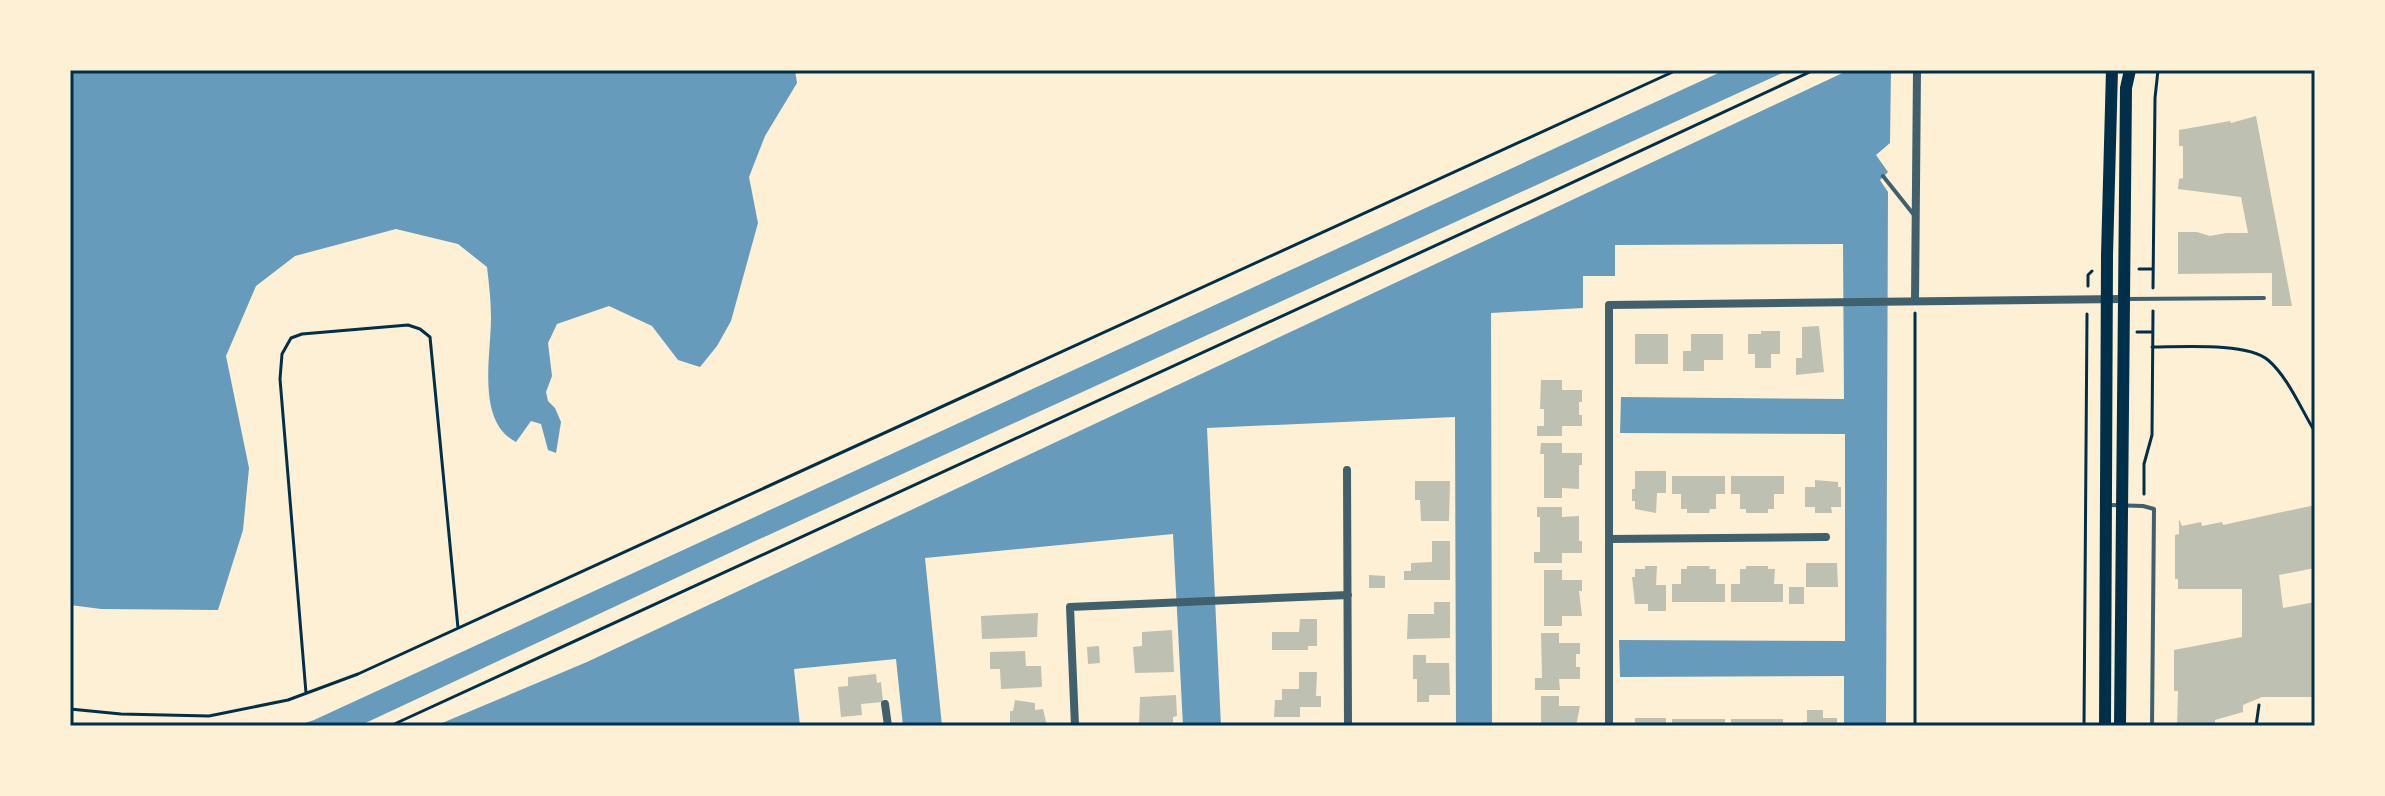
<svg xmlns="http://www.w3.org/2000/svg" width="2385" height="796" viewBox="0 0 2385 796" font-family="'Roboto Condensed',sans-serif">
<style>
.water{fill:#669bbc}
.building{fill:#bec0b2}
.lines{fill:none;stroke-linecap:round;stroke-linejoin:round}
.path{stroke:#003049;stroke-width:3}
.service{stroke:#3f606c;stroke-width:4}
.minor{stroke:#3f606c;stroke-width:8}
.secondary{stroke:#003049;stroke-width:12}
.neatline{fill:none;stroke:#003049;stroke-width:3}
</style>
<rect width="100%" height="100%" fill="#fdf0d5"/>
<!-- water -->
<path class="water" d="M70,70h725l2,13 -32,53 -16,41 9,46 -27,98 -14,25 -17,21 -22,-7 -26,-34 -43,-20 -52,18 -9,19 4,33 -6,16 2,9 7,7 6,14 -5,31 -8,-3 -7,-26 -10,-3 -15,21c-40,-20 -25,-87 -25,-124 0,-17 -2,-34 -4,-51l-29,-23 -62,-15 -101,27 -39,30 -30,70 23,112 -6,62 -25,80 -117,-1 -31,-4z
M1725,70h64l-1036,472 -394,184h-63l18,-6z
M1849,70h42l-1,73 -14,12 12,17 -8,8 8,12 -2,534h-42v-50l-224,1 -1,-37 226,1v-207l-225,-1 1,-36 223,2 -1,-155 -228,1v31h-32v32l-92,5 1,413h-36l-1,-309 -248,11 14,298h-38l-10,-192 -248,24 17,168h-39l-7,-67 -102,10 6,57h-365l152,-64z"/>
<!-- building -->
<path class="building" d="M2256,116l36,190h-20v-33l-94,1v-42h19l13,4 16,-3h22l-7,-36 -63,-8 1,-10 4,-1v-32h-4v-16l51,-9 1,2z
M1819,326l5,46 -28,3v-17h6v-31z
M1761,331h19v23h-9v14h-16v-14h-7v-20h13z
M1635,334h33v30h-33z
M1691,334h32v26h-19v11h-21v-20h8z
M1541,380h21v10h20v12h-3v13h3v11h-20v10h-25v-10h7v-17h-4z
M1541,443h21v10h20v12h-3v24l-17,-1v10h-18v-44h-4z
M1635,471h31v22h-9l-1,20 -21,-4v-8h-3v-12h3z
M1672,476h53v18h-9v15h-6l-1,4h-22v-4h-6v-15h-9z
M1731,476h53v18h-10v15h-6v4h-22v-4h-6v-15h-9z
M1815,480l23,2v5h3v20h-10l1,6h-17v-6h-10v-20h10z
M1415,481h35l-1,40h-28l-1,-21h-5z
M2315,505v63l-36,7 4,33 32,-6v95h-53l-19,8v7l-28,8v5l-38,1 1,-35h-4v-41l68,-13v-48h-64v-10h-3v-44l4,-1v-15l3,7 19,-4 1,4 20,-4 1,3z
M1537,507h25v10l17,-1v25h3v12h-20v10h-28v-11h6v-35h-3z
M1432,541h18v39h-46v-9h7v-8l21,-1z
M1806,563h31l1,24h-32z
M1645,566h12l-1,19h10v26h-18v-7h-13l-3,-27h3v-8h10z
M1687,566h23l-1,3h7v15h9v18h-53v-18h9v-15h6z
M1746,566h22v3h7l-1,15h9v18h-52v-18h9v-15h6z
M1544,570h18v10h20v11h-3l3,25h-20v10h-18z
M1369,575l16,1v12h-16z
M1789,587h15v17h-15z
M1434,602h16v36l-43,1 1,-25h26z
M1038,613l-1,24 -55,2 -1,-23z
M1300,619h17v27h-9v4h-36v-18h27z
M1172,630l2,42 -39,1 -2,-26 9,-1v-14z
M1541,633h18v10h21v11h-4v13h4v12h-21l1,11h-25v-12h7z
M1099,646l1,17 -12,1 -1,-17z
M1025,651l1,15h15l1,21 -41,2 -1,-20h-10v-17z
M1413,655h13v8h23l1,32h-21v7h-12v-23h-4z
M1299,672h18l-1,24h5v11h-21v10h-26l1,-17h7v-11h17z
M876,674l1,9 4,-1 2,20 -22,2 1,11 -21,2 -3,-30 10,-1v-9z
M1176,695l1,21 -4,1v9h-34l1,-29z
M1541,696h18v10h21l-4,20h-35z
M1015,700l20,3v7l8,-1 4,17h-37v-15h3z
M1807,710h16v8h14v8h-34v-4h4z
M1635,718h31v8h-31z
M1672,719h53v7h-53z
M1731,719h52v7h-52z"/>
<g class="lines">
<!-- path -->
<path class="path" d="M2139,269h14
M2088,286v-11l4,-4
M2153,288l2,-190 3,-28
M2137,332h16
M2152,347c28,0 95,-5 116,13 20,17 33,49 47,72
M2144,494v-30l8,-29 1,-124
M306,693l-26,-314 2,-25 9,-16 11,-4 106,-9 12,4 10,8 28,291
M70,709l51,5 88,2 79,-16 70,-26 1319,-604
M390,726c474,-221 951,-434 1424,-656
M1915,726v-413
M2084,726l3,-412
M2256,726l3,-21"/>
<!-- service -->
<path class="service" d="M1883,176l31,39
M2126,299l138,-1
M2110,505l33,1 11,3 -2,217"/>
<!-- minor -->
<path class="minor" d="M1915,301l2,-231
M1347,470l1,256
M1609,539l217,-2
M885,704l3,22
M1075,726l-5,-119 278,-12
M1609,726v-421l514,-6"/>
<!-- secondary -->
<path class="secondary" d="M2105,726l2,-471 5,-185
M2120,726l6,-638 4,-18"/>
</g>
<!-- border -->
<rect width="2385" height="796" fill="none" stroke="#fdf0d5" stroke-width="144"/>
<rect x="72" y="72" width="2241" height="652" class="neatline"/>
</svg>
